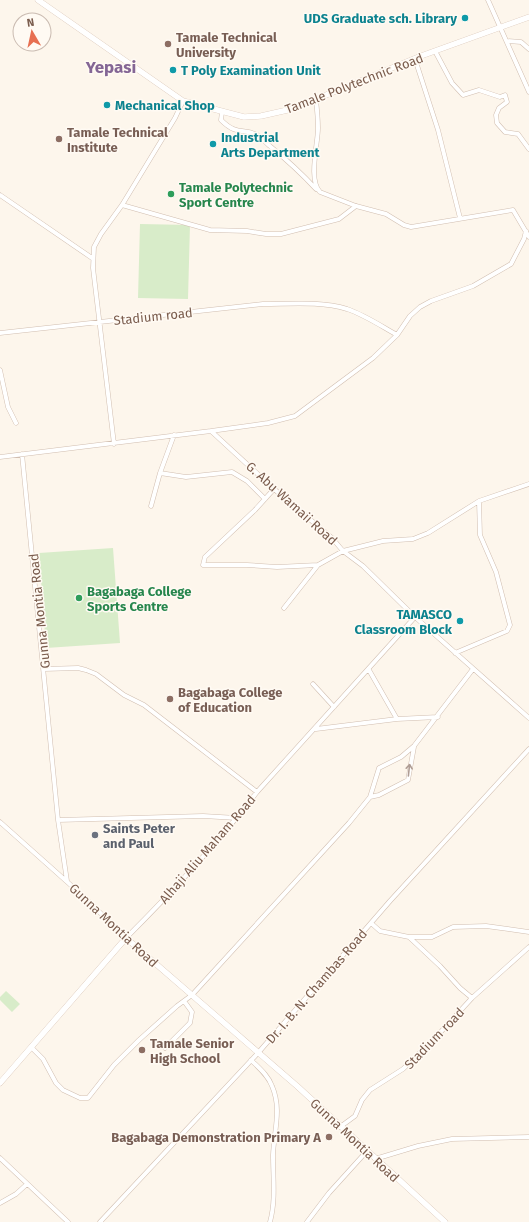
<svg xmlns="http://www.w3.org/2000/svg" width="529" height="1222" viewBox="0 0 529 1222" font-family="'Fira Sans',sans-serif">
<style>
.green{fill:#d8ecc9}
.lines{fill:none;stroke-linecap:round;stroke-linejoin:round}
.street-casing{stroke:#d1beb0;stroke-width:5}
.secondary-casing{stroke:#d6c0b0;stroke-width:6}
.street{stroke:#fff;stroke-width:4}
.secondary{stroke:#fff;stroke-width:5.5}
.oneway{stroke:#af9d94}
.culture-dot{fill:#0f9aa8;stroke:#fffaf3;stroke-width:1.5}
.education-dot{fill:#8d6e63;stroke:#fffaf3;stroke-width:1.5}
.leisure-dot{fill:#2e9e5b;stroke:#fffaf3;stroke-width:1.5}
.worship-dot{fill:#6b7280;stroke:#fffaf3;stroke-width:1.5}
.labels{text-anchor:middle;stroke-width:3;stroke-linejoin:round;paint-order:stroke}
.culture-label{font-size:13px;font-weight:bold;fill:#0d838f;stroke:#fffaf3;text-anchor:start}
.education-label{font-size:13px;font-weight:bold;fill:#785e54;stroke:#fffaf3;text-anchor:start}
.street-label{font-size:13px;fill:#7a5c4d;stroke:#fffaf3}
.leisure-label{font-size:13px;font-weight:bold;fill:#27864d;stroke:#fffaf3;text-anchor:start}
.worship-label{font-size:13px;font-weight:bold;fill:#5b616d;stroke:#fffaf3;text-anchor:start}
.district-label{font-size:17px;font-weight:bold;fill:#846695;stroke:#fffaf3}
</style>
<rect width="100%" height="100%" fill="#fdf6ec"/>
<!-- green -->
<path class="green" d="M140,224l50,1 -2,74 -50,-1z
M113,548l7,95 -74,5 -7,-95z
M6,991l14,13 -8,8 -12,-12v-3z"/>
<g class="lines">
<defs>
<path id="street" d="M488,0l41,92
M507,41l14,1 8,7
M435,51l17,32 11,12 16,-5 21,7 5,-2 2,7 -8,6 -3,7 1,8 8,9 13,2 11,15
M415,59l23,71 22,88
M316,100c1,9 2,19 2,28 0,16 -10,52 2,64l36,14 30,8 18,11 7,2 102,-17 16,27
M222,112l-1,8c17,17 23,7 38,16 4,3 8,8 12,11 16,13 31,27 45,42
M0,195l92,63
M122,205l88,25 37,1 19,3h15l58,-15 17,-13
M0,333l263,-29c27,0 58,-3 84,5 18,6 34,17 50,26
M0,370l8,37 8,16
M211,431l57,-8 27,-7 78,-58 24,-23 13,-19 10,-9 11,-6 42,-15 38,-22 13,-25 2,-8
M174,435l-14,38 26,4 46,-5 15,9 18,18
M114,444l-21,-176 1,-21 7,-13 21,-29 53,-87 8,-17
M22,454l36,366 9,61
M0,457l211,-26 63,58 58,49 11,13 20,15 52,51 114,101
M274,489l-19,21 -50,47 -2,8h44l30,2 41,-2
M151,506l9,-33
M284,608l34,-43 25,-14 40,-10 30,-2 15,-6 51,-32 50,-17
M455,653l52,-22 3,-6 -14,-53 -16,-37 -1,-34
M44,669l34,-1 8,2 10,4 28,21 20,10 113,87
M369,670l28,49
M313,684l21,23
M316,729l81,-10 41,-2
M370,797l9,-2 29,-15 6,-33
M58,820l145,-4 34,2
M0,822l83,74 43,42c46,-46 91,-94 131,-146l158,-175
M371,923l9,8 29,6 31,29 20,22 12,10
M409,937h23l21,-10 33,-1 43,6
M31,1047l12,12 13,24 7,7 17,8h8l26,-33 25,-25 38,-34 15,-11 157,-172 21,-26 9,-29 22,-11 13,-11 59,-77
M165,1048l25,-25 2,-11 -8,-11
M251,1060c8,8 17,15 21,26 10,23 2,45 1,69 0,23 3,45 -3,67
M340,1127l15,-11 7,-16 8,-10 33,-21 34,-33 35,-38 57,-51
M0,1158l68,64
M375,1159l43,-13 34,-7 77,-2
M0,1203l16,-9 11,-10
M100,1222l158,-169 132,-152 139,-152
M307,1222l22,-29 38,-42"/>
<path id="secondary" d="M38,0l145,101 61,16 17,-1 31,-7 129,-53 108,-39
M0,1083l126,-145 171,148 148,136"/>
</defs>
<!-- street casing -->
<use href="#street" class="street-casing"/>
<!-- secondary casing -->
<use href="#secondary" class="secondary-casing"/>
<!-- street -->
<use href="#street" class="street"/>
<!-- secondary -->
<use href="#secondary" class="secondary"/>
</g>
<!-- one-way arrows -->
<defs><path id="oneway-shaft" d="M-6 0H5M1.5-3L5.5 0L1.5 3" fill="none" stroke-width="1.6" stroke-linecap="round" stroke-linejoin="round"/></defs>
<use class="oneway" href="#oneway-shaft" transform="translate(409 770) rotate(-84)"/>
<!-- markers -->
<g class="culture-dot">
<circle cx="465" cy="18" r="4"/>
<circle cx="173" cy="70" r="4"/>
<circle cx="107" cy="105" r="4"/>
<circle cx="213" cy="144" r="4"/>
<circle cx="460" cy="621" r="4"/>
</g>
<g class="education-dot">
<circle cx="168" cy="44" r="4"/>
<circle cx="59" cy="139" r="4"/>
<circle cx="170" cy="699" r="4"/>
<circle cx="142" cy="1050" r="4"/>
<circle cx="329" cy="1137" r="4"/>
</g>
<g class="leisure-dot">
<circle cx="171" cy="194" r="4"/>
<circle cx="79" cy="598" r="4"/>
</g>
<circle class="worship-dot" cx="95" cy="835" r="4"/>
<g class="labels">
<!-- culture labels -->
<g class="culture-label">
<text x="457" y="23" text-anchor="end">UDS Graduate sch. Library</text>
<text x="181" y="75">T Poly Examination Unit</text>
<text x="115" y="110">Mechanical Shop</text>
<text x="221" y="142">Industrial<tspan x="221" dy="15">Arts Department</tspan></text>
<text x="452" y="619" text-anchor="end">TAMASCO<tspan x="452" dy="15">Classroom Block</tspan></text>
</g>
<!-- education labels -->
<g class="education-label">
<text x="176" y="42">Tamale Technical<tspan x="176" dy="15">University</tspan></text>
<text x="67" y="137">Tamale Technical<tspan x="67" dy="15">Institute</tspan></text>
<text x="178" y="697">Bagabaga College<tspan x="178" dy="15">of Education</tspan></text>
<text x="150" y="1048">Tamale Senior<tspan x="150" dy="15">High School</tspan></text>
<text x="321" y="1142" text-anchor="end">Bagabaga Demonstration Primary A</text>
</g>
<!-- street labels -->
<g class="street-label">
<text transform="translate(354 83) rotate(-21)" y="5">Tamale Polytechnic Road</text>
<text transform="translate(153 316) rotate(-6)" y="5">Stadium road</text>
<text transform="translate(292 503) rotate(42)" y="5">G. Abu Wamaii Road</text>
<text transform="translate(39 611) rotate(-96)" y="5">Gunna Montia Road</text>
<text transform="translate(207 849) rotate(-49)" y="5">Alhaji Aliu Maham Road</text>
<text transform="translate(114 925) rotate(43)" y="5">Gunna Montia Road</text>
<text transform="translate(316 986) rotate(-49)" y="5">Dr. I. B. N. Chambas Road</text>
<text transform="translate(434 1038) rotate(-46)" y="5">Stadium road</text>
<text transform="translate(355 1140) rotate(43)" y="5">Gunna Montia Road</text>
</g>
<!-- leisure labels -->
<g class="leisure-label">
<text x="179" y="192">Tamale Polytechnic<tspan x="179" dy="15">Sport Centre</tspan></text>
<text x="87" y="596">Bagabaga College<tspan x="87" dy="15">Sports Centre</tspan></text>
</g>
<!-- worship labels -->
<g class="worship-label">
<text x="103" y="833">Saints Peter<tspan x="103" dy="15">and Paul</tspan></text>
</g>
<!-- district labels -->
<g class="district-label">
<text x="111" y="73">Yepasi</text>
</g>
</g>
<!-- north arrow -->
<g transform="translate(32 32) rotate(351)"><circle r="19" fill="#fffaf3" stroke="#cabbb1"/>
<path d="M0-3L7 15L0 10L-7 15Z" fill="#e76f51"/>
<text y="-6" font-size="11" font-weight="bold" text-anchor="middle" fill="#7a5c4d">N</text>
</g>
</svg>
